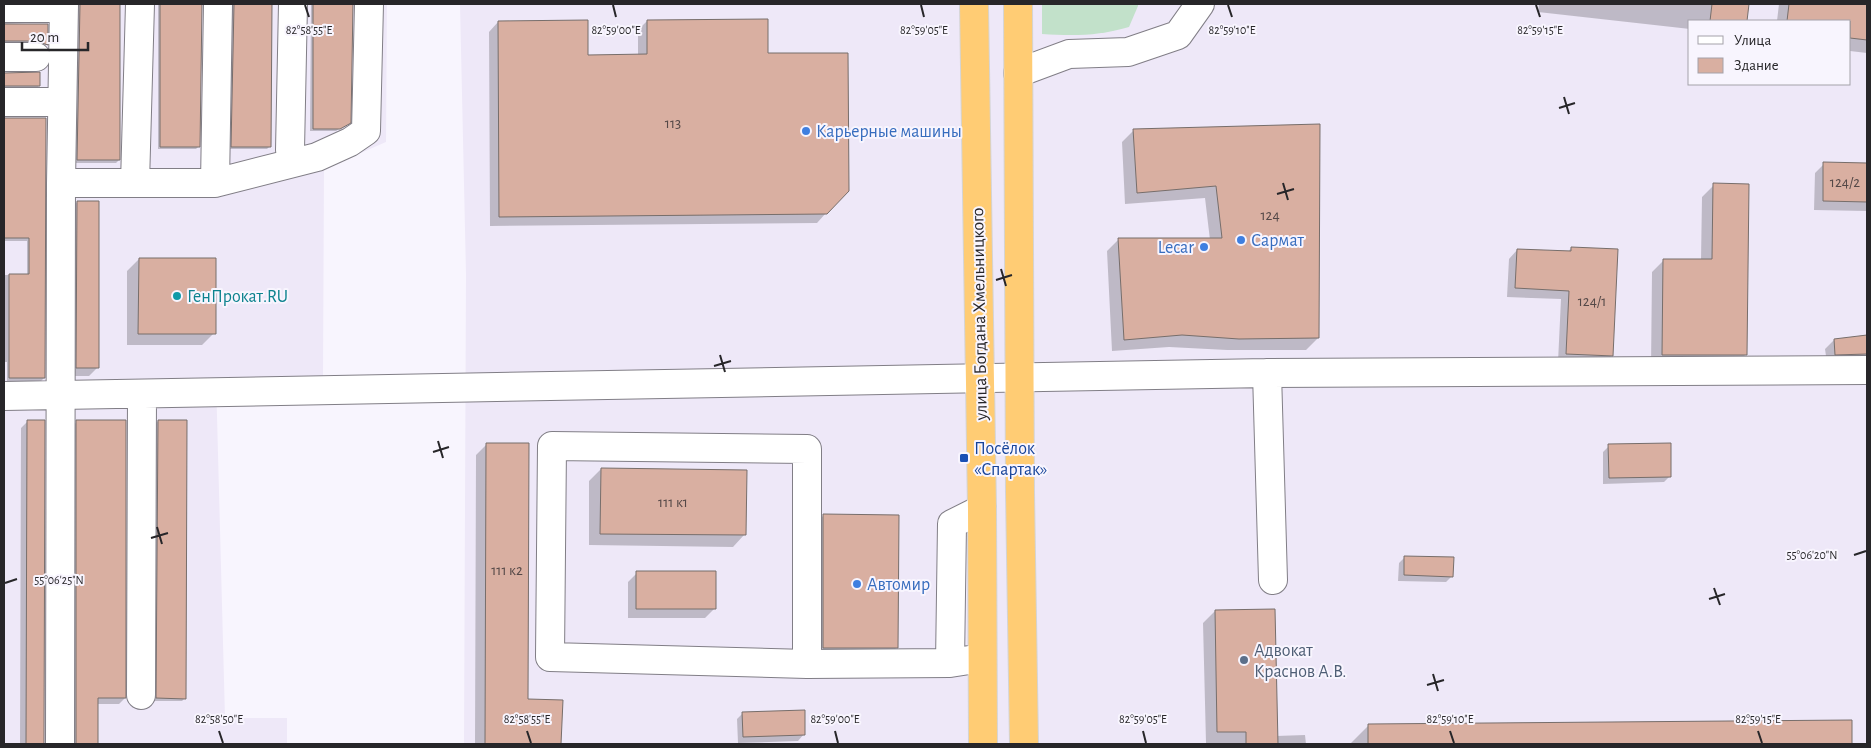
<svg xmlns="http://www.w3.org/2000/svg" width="1871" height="748" viewBox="0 0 1871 748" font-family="'Alegreya Sans',sans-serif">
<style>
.built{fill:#eee8f8;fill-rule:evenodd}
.green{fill:#c2e1ca}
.shadow{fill:#0003}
.building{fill:#d9afa1;stroke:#776e6b}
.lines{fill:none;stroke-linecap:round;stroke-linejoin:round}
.minor-casing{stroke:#817e86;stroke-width:30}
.highway-casing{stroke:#d4d4d4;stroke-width:30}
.minor{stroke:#fff;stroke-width:28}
.highway{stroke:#ffcc74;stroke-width:28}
.ticks{fill:none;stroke:#272629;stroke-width:2}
.shop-dot{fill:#3f7fe0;stroke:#f8f5fe;stroke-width:2}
.culture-dot{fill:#0f9aa8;stroke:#f8f5fe;stroke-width:2}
.transit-dot{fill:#1a4fb4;stroke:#f8f5fe;stroke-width:2}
.service-dot{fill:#5c6f8a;stroke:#f8f5fe;stroke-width:2}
.labels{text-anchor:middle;stroke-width:4;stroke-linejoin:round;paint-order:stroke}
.number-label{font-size:15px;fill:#544847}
.shop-label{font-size:18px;fill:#366cbe;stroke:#f8f5fe;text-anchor:start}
.culture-label{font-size:18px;fill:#0d838f;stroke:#f8f5fe;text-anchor:start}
.street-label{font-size:18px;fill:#272629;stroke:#f8f5fe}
.transit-label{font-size:18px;fill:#164399;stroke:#f8f5fe;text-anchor:start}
.service-label{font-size:18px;fill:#4e5e75;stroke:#f8f5fe;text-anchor:start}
.ticks-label{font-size:12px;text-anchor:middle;fill:#272629;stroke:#f8f5fe;stroke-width:4;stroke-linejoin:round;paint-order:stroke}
</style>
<rect width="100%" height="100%" fill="#f8f5fe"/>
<!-- built -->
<path class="built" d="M4,4h383l-1,138 -62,27 -1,208 -107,1 9,340h62v26h-283z
M460,4h1407v740h-1403l2,-470zM1690,21h160v63h-160z"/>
<!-- green -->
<path class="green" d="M1042,4h96v2l-9,21c-30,9 -56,9 -87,7z"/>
<!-- shadow -->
<path class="shadow" d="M76,4h43v156l-3,3h-41z
M158,4h43l-2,142 -3,3h-38z
M230,4h40v142l-3,3h-38z
M311,4h42l-4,118 -13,9h-26z
M1539,4h209l-2,17h-56v8l-152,-17z
M1779,4h88v49l-17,-2v-30h-73z
M647,21l120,34 59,158 -9,10 -327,3 -1,-194 9,-10 89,34h51v-26z
M4,23l43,2 -1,20 -2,3 -40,-4z
M39,73v13l-3,3 -32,1v-16z
M4,119h41l-1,259 -3,3h-34v-19h-3v-87h23v-34h-23z
M1319,125l-1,213 -12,12h-79l-58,-3 -57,4 -5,-100 12,-12 91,1 -5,-42 -80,6 -3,-62 12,-12z
M1824,164l43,1v46l-53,-1 1,-37z
M1714,185l32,169 -12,12 -83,1 1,-95 12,-12h37l1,-63z
M77,202l21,165 -9,9h-21v-165z
M1571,248l41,107 -9,9 -45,-2 3,-63 -54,-2 2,-38 8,-9 51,2z
M139,259l75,74 -12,12h-75v-74z
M1867,337v30l-40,-4 -2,-14 9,-9z
M28,421l16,1 -1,322h-23l1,-316z
M158,421l27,277 -3,3h-28l1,-277z
M77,422l48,276 -6,6h-22v40h-27v-316z
M487,444l39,256 35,1 -1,43h-85l1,-289z
M1609,446l61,30 -6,6 -61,2v-32z
M601,469l143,66 -11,12 -144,-2v-64z
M823,516l74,131 -9,9 -74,1v-132z
M1405,557l47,19 -6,6 -48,-1 1,-18z
M637,573l78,35 -10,10h-77v-36z
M1215,611l61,125 29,-1 1,9 -100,-1 -3,-120z
M743,713l61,21 -6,7 -60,2 -1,-24z
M1851,722v22h-501l19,-19z"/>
<!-- building -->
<path class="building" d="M80,4h40v156h-43z
M160,4h42l-2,143h-40z
M234,4h38l-1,143h-40z
M313,4h40l-2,119 -11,6h-27z
M1712,4h37l-2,17h-37z
M1789,4h78v36l-17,-2v-17h-63z
M768,19v34h80l1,138 -22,23 -328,3 -1,-196 90,-1v35l59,-1v-34z
M4,24h44v21l-12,-4h-32z
M40,72v14h-36v-13z
M4,118h42l-1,260h-36v-104h20v-36h-25z
M1320,124l-1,214 -80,1 -57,-4 -58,5 -6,-102h104l-6,-52 -79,7 -4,-64z
M1823,162l44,1v39l-44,-1z
M1713,183l36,1 -2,171h-85l1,-96h49z
M77,201h22v167h-23z
M1571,247l47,2 -5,107 -47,-2 3,-63 -54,-3 2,-39 54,2z
M139,258h77v76h-78z
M1867,335v19l-32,1 -1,-16z
M27,420h18l-1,324h-18z
M76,420h50v278h-28v46h-22z
M158,420h29l-1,279 -30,-1z
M486,443h43l-1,256 35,1 -2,44h-76z
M1671,443v34l-62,1 -1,-34z
M601,468l146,2 -1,65 -146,-1z
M823,514l76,1 -1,133h-75z
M1404,556l50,1 -1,20 -49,-2z
M636,571h80v38h-80z
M1275,609l3,135h-32v-12h-29l-2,-122z
M805,710v25l-62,2 -1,-25z
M1852,720v24h-484v-20z"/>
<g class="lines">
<defs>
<path id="minor" d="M4,8h60
M4,57h32
M1018,73l51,-19 59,-2 50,-17 22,-31
M4,102h58
M290,150l3,-146
M61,183h154l102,-26 33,-15 16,-11 3,-127
M135,183l5,-179
M215,183l3,-179
M1267,373l6,207
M4,396l1263,-23 600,-3
M950,663l2,-139 30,-15
M807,664v-215l-255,-3 -2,211 257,7 143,-1 32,-5
M141,695l1,-301
M60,744l1,-561 3,-179"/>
<path id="highway" d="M974,4l8,505 1,235
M1018,4l2,489 4,251"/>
</defs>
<!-- minor casing -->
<use href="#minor" class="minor-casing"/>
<!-- highway casing -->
<use href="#highway" class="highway-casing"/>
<!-- minor -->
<use href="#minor" class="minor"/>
<!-- highway -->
<use href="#highway" class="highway"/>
</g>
<!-- ticks -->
<path class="ticks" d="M305,5l4,12M613,5l3,12M921,5l3,12M1228,5l4,12M1536,5l4,12M1564,97l5,17M1559,108l16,-5M1283,183l5,17M1277,194l17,-5M1001,269l5,17M996,280l16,-5M720,355l5,17M714,366l17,-5M438,441l5,17M433,452l16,-5M157,527l5,17M151,538l17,-5M1854,555l12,-4M5,583l12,-4M1714,588l6,17M1709,599l16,-5M1433,674l5,17M1427,685l17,-5M219,731l4,12M527,731l4,12M835,731l3,12M1143,731l3,12M1450,731l4,12M1758,731l4,12"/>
<!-- markers -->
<g class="shop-dot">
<circle cx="806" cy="131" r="5"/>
<circle cx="1241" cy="240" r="5"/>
<circle cx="1204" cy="247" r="5"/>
<circle cx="857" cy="584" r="5"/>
</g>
<circle class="culture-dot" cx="177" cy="296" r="5"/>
<rect class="transit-dot" x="959" y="453" width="10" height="10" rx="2.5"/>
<circle class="service-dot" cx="1244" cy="660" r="5"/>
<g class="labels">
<!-- number labels -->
<g class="number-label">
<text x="673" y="128">113</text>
<text x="1845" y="187">124/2</text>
<text x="1270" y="220">124</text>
<text x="1592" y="306">124/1</text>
<text x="673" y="507">111 к1</text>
<text x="507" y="575">111 к2</text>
</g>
<!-- shop labels -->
<g class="shop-label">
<text x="816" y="137">Карьерные машины</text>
<text x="1251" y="246">Сармат</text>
<text x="1194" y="253" text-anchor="end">Lecar</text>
<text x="867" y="590">Автомир</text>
</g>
<!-- culture labels -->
<g class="culture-label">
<text x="187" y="302">ГенПрокат.RU</text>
</g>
<!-- street labels -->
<g class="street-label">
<text transform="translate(979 314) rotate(-91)" y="6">улица Богдана Хмельницкого</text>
</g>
<!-- transit labels -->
<g class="transit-label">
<text x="974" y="454">Посёлок<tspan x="974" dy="21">«Спартак»</tspan></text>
</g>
<!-- service labels -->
<g class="service-label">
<text x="1254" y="656">Адвокат<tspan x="1254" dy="21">Краснов А.В.</tspan></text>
</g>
</g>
<g class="ticks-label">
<text x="309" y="34">82°58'55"E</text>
<text x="616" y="34">82°59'00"E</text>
<text x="924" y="34">82°59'05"E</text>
<text x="1232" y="34">82°59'10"E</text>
<text x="1540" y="34">82°59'15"E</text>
<text x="1812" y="559">55°06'20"N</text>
<text x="59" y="584">55°06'25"N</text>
<text x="219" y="723">82°58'50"E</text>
<text x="527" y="723">82°58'55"E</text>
<text x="835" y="723">82°59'00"E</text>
<text x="1143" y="723">82°59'05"E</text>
<text x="1450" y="723">82°59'10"E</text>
<text x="1758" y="723">82°59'15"E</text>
</g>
<!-- border -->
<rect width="1871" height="748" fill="none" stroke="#272629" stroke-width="10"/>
<!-- legend -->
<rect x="1688" y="20" width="162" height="65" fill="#f8f5fe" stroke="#a4a2a9"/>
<rect x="1698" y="36" width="25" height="8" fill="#ffffff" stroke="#a4a2a9"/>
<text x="1734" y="45" font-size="15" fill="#272629">Улица</text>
<rect x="1698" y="58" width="25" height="15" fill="#d9afa1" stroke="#a4a2a9"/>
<text x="1734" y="70" font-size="15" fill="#272629">Здание</text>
<!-- scale -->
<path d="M22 42v8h66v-8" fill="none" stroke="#272629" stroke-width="2.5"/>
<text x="30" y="42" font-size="15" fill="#272629" stroke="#f8f5fe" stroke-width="4" paint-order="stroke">20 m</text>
</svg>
